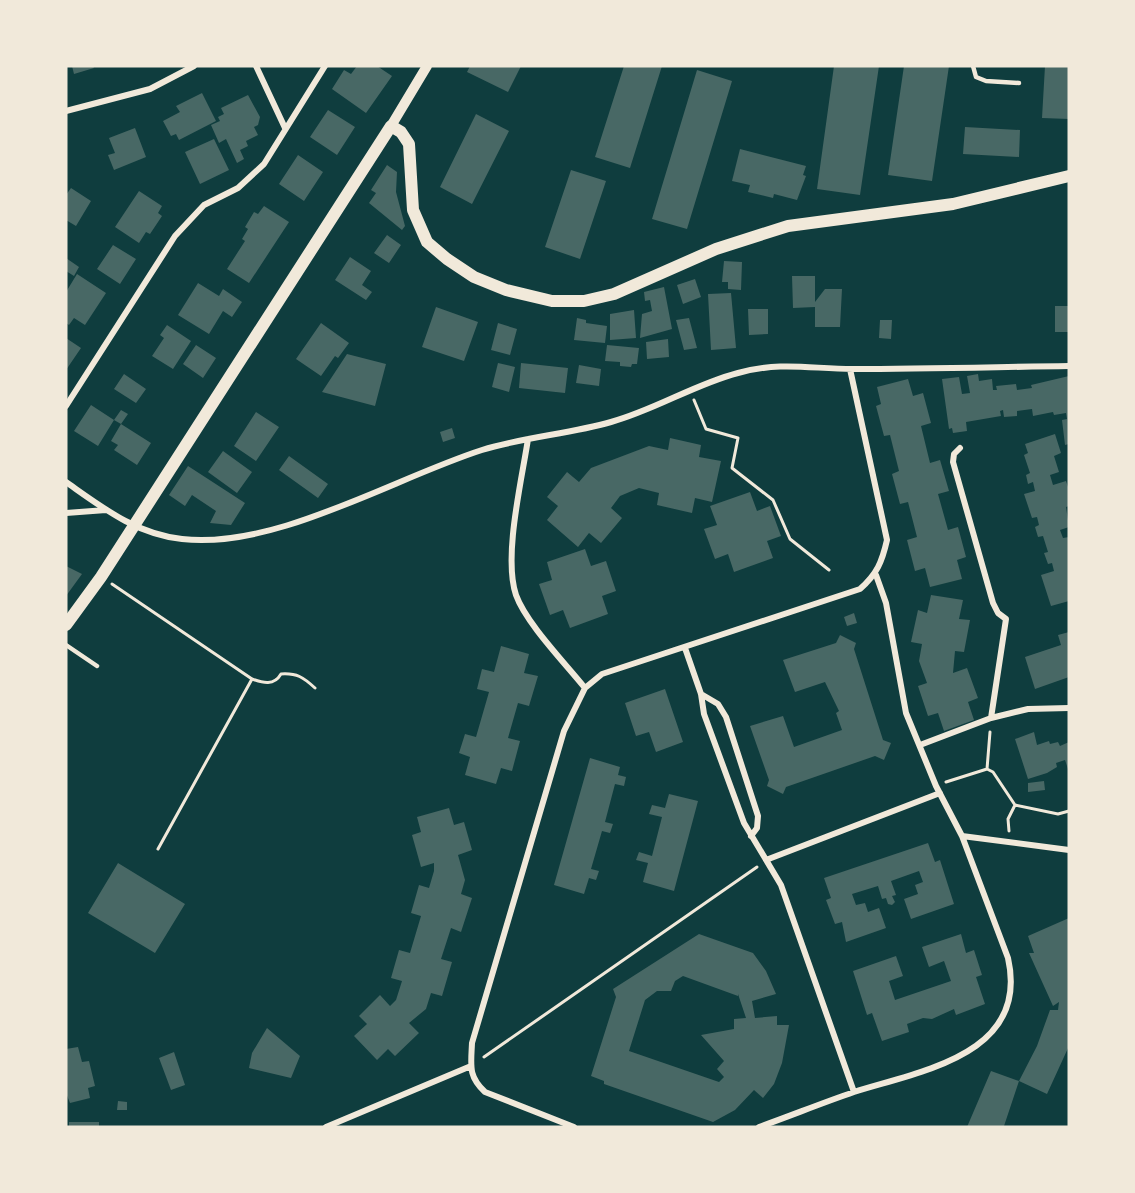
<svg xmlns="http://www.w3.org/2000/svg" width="1135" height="1193" viewBox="0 0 1135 1193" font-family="'Source Sans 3',sans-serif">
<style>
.building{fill:#486865;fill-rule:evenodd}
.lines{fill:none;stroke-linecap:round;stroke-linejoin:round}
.path{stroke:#f1e9da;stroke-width:3}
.service{stroke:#f1e9da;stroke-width:4.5}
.minor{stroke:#f1e9da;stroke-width:6}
.tertiary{stroke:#f1e9da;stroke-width:10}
.secondary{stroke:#f1e9da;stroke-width:12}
</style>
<rect width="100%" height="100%" fill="#0f3d3e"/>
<!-- building -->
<path class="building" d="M72,66h21l1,2 -20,6z
M357,66h20l15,10 -26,37 -34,-24 12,-19 7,4z
M470,66h51l-13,26 -41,-20z
M624,66h38l-32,102 -35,-11z
M834,66h45l-19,129 -43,-6z
M904,66h45l-17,115 -44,-6z
M1045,66h24v53l-27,-1z
M697,70l35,11 -45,148 -35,-10z
M202,93l14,28 -37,19 -3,-6 -5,2 -8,-15 17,-9 -4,-6z
M248,95l12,22 -2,8 -4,2 4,8 -12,6 2,5 -8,4 4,9 -7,4 -11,-24 -7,4 -8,-18 9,-4 -2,-4 6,-3 -3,-6z
M328,110l27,17 -18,28 -27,-18z
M476,114l33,17 -37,73 -32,-17z
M965,127l55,3 -1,27 -56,-3z
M135,128l11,29 -32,13 -6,-15 7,-2 -6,-15z
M214,139l15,31 -29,14 -15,-32z
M740,149l66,17 -3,9 3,1 -9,24 -23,-6 -1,4 -25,-6 2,-7 -18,-4z
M298,155l25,17 -19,29 -25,-17z
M387,165l10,7 -1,20 9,34 -3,4 -33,-27 7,-10 -5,-3z
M571,170l35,11 -26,78 -35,-12z
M71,188l20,13 -15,25 -10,-6v-25z
M139,191l23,15 -4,7 4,3 -12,18 -4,-2 -7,11 -24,-16z
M264,206l25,16 -40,61 -22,-14 18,-28 -3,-2 6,-10 -3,-2 9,-15 4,2z
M387,235l14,10 -12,18 -15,-10z
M113,245l23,14 -16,25 -23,-15z
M350,257l21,14 -9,14 10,7 -6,8 -31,-20z
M66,258l13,9 -5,9 -8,-5z
M724,261l18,1 -1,28 -13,-1v-7h-6z
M77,274l29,19 -21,32 -11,-7 -5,7 -3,-2v-31z
M792,276h23v26l10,-13h17l-2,38h-25v-20l-22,1z
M695,279l6,18 -18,7 -6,-19z
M198,283l21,13 4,-7 19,13 -10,15 -9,-6 -14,23 -31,-19z
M664,287l8,42 -32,9 2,-24 10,-3 -2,-11 -5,1 -1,-9z
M731,293l5,55 -25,2 -3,-56z
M1055,306h14v26h-14z
M436,307l42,15 -14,39 -42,-14z
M748,309h20v25l-19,1z
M634,310l2,28 -26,2v-26z
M577,318l9,2v3l21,3 -2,17 -31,-3z
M689,318l8,30 -13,2 -8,-30z
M880,320h12l-1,19 -12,-1z
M321,323l28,20 -11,15 -3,-2 -14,20 -25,-17z
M498,323l19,6 -7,26 -19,-5z
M167,325l24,16 -18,28 -21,-13 12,-18 -4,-3z
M66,338l15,10 -15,22z
M668,339l1,18 -22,2 -1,-17z
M196,345l20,13 -13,20 -20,-14z
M607,345l32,3 -2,16h-5l-1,3 -11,-1v-4l-15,-1z
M347,354l39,10 -11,42 -53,-14z
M498,363l17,4 -6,25 -17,-5z
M521,363l47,5 -3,25 -46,-5z
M579,365l22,4 -2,17 -23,-3z
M124,374l22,15 -10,14 -22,-14z
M978,374l1,7 13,-2 1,11h4l-1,-4 20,-2 1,6 15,-2 -1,-3 38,-9v68l-4,1 -3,-25 5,-1 -1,-6 -12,2 -1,-3 -20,4 -1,-7 -15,2v5l-13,1 -1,-7 -3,1 1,5 -35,6 1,9 -14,2 -1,-5 -3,1 -7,-50 17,-2 3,17 8,-1 -3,-17z
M908,379l5,17 10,-3 8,30 -10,3 9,37 10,-3 9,31 -11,3 10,36 10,-3 8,30 -9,3 5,19 -32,8 -5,-19 -10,3 -8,-31 10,-3 -9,-35 -8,2 -8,-30 7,-3 -9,-36 -6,1 -8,-30 5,-2 -4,-17z
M91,405l23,15 -16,26 -24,-15z
M121,410l7,4 -7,10 -7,-4z
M256,412l23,15 -23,34 -22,-15z
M121,424l30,19 -14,22 -23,-15 4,-5 -7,-4z
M452,428l3,10 -12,4 -3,-10z
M1055,434l6,19 -7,3 5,16 -9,3 3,10 13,-4 3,9v16l-3,1 3,20 -9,3 3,8 6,-1v64l-18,5 -10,-31 13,-4 -2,-8 -4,1 -4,-11 4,-1 -5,-16 -5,1 -3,-10 4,-2 -2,-8 -5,1 -8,-24 11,-3 -2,-9 -5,2 -2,-9 4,-2 -6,-18 4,-2 -3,-9z
M670,438l31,7 -2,12 22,4 -9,41 -17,-4 -3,15 -35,-8 2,-12 -20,-5 -19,8 -9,12 11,10 -21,25 -12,-10 -11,14 -31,-27 11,-14 -11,-9 20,-25 12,10 12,-14 58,-22 19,4z
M223,451l29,21 -15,21 -29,-21z
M289,456l39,28 -10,14 -39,-28z
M188,466l57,37 -14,22 -21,-2 6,-12 -24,-16 -7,11 -16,-11z
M750,492l7,19 13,-5 11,30 -14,5 6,17 -39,14 -6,-18 -13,5 -11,-30 13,-4 -7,-19z
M585,549l6,17 15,-5 10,30 -14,5 6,18 -38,14 -7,-18 -13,5 -11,-31 13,-4 -5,-18z
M66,566l16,8 -16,22z
M931,595l32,5 -4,19 11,1 -6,32 -9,-1 -2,22 14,-5 11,30 -10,4 6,18 -30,11 -6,-18 -10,3 -10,-30 9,-3 -8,-22 3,-17 -11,-2 7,-32 9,3z
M854,613l3,10 -10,3 -3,-9z
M1069,632v45l-34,12 -10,-32 36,-12 -3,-10z
M840,635l16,8 -2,6 29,91 8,3 -7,17 -9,-4 -89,31 -3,7 -16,-8 2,-6 -19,-54 33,-10 11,31 48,-17 -6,-17 3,-2 -14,-29 -30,10 -12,-32 53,-17z
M501,646l28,8 -5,19 14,3 -9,30 -11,-3 -10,35 12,3 -8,30 -11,-3 -5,16 -31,-9 5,-18 -11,-4 6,-19 11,3 13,-45 -12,-3 5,-20 12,3z
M665,689l18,53 -27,10 -7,-20 -13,4 -11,-33z
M1034,732l3,13 12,-4 1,3 8,-2 2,4 9,-4v30l-4,-12 -9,3 1,4 -10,6 -19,6 -13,-40z
M590,758l30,9 -2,8 8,2 -2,9 -9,-2 -10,38 8,2 -3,9 -8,-2 -11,38 8,2 -3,9 -7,-2 -5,16 -30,-9z
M1044,781l1,9 -17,2v-9z
M669,794l29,7 -24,90 -31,-9 5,-19 -12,-3 3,-8 13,4 10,-39 -13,-3 3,-9 13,3z
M449,808l5,17 10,-3 8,28 -14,5 7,25 -4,14 11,4 -11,34 -10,-4 -10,31 11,3 -10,34 -11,-3 -5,16 -17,14 10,10 -24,23 -7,-7 -11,11 -23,-24 13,-12 -8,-8 21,-21 10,11 6,-6 6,-19 -11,-3 8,-28 11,3 11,-37 -10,-3 8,-28 10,3 5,-17v-8l-13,4 -9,-32 9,-3 -4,-15z
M928,843l7,19 5,-2 14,44 -43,15 -7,-20 14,-5 -3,-9 8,-3 -4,-11 -28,10 5,14 -4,1 3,6 -3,3 -4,-1 -2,-6 -4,1 -4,-13 -26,8 4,11 9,-2 3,9 11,-4 7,20 -40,14 -4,-20 -7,2 -9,-24 5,-2 -7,-20z
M118,863l67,41 -30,49 -67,-40z
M1069,918v128l-22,48 -28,-13 18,-35 13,-36h8l1,-8 -6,4 -24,-53h5l-6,-17z
M699,934l54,19 13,18 10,23 -24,7 3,17 22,-2v9h12l-7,38 -8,21 -11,14 -9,-8 -19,20 -22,12 -109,-38v-3l-13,-5 25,-79 -3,-8zM683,976l55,20v-2l8,24 -12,1v10l-33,6 23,26 -7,8 7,8 -5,5 -90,-31 16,-51 12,-9h14l4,-10z
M961,934l5,19 8,-3 8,25 -6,2 9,27 -29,11 -2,-6 -22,10 -9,-1 -16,6 2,8 -27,9 -10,-28 -5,2 -14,-44 43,-15 7,20 -14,5 6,19 56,-19 -7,-20 -15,6 -7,-20z
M267,1028l33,28 -9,22 -42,-10 3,-15z
M78,1047l4,15 7,-1 6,25 -7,2 2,10 -20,5 -4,-10v-44z
M174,1052l11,33 -14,5 -12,-32z
M991,1071l28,10 -15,45 -37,1z
M118,1101l9,1v8h-10z
M69,1122h30v5h-30z"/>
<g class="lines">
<!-- path -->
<path class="path" d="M694,400l12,29 32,9 -6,30 41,32 17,39 39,31
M112,584l140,95c11,4 22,7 29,-5 16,-1 22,3 34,14
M987,769l3,-37
M946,782l41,-13 6,3 22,33 43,9 11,-3
M1009,831l-1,-12 7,-14
M158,849l94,-170
M484,1057l273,-190"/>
<!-- service -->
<path class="service" d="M973,66l3,11 10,4 33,2
M66,645l31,21"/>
<!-- minor -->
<path class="minor" d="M256,66l29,62
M66,111l84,-22 44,-23
M66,406l109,-170 29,-31 34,-17 26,-24 61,-98
M528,439c-6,40 -25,118 -12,156 10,28 49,68 69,93
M960,448l-6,6 -1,8 40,141 5,10 8,6 -15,99
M66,482c37,26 70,52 116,57 93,11 212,-61 300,-89 42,-13 87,-16 129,-28 44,-12 84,-38 127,-49 44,-12 73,-4 115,-4 72,0 144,-2 216,-3
M66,513l40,-3
M685,648l16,46 3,20 40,109 37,62 73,207
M701,694l17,10 8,13 32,99 -1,12 -6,8
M920,745l71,-27 37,-9 41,-1
M962,836l107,14
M766,860l174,-67
M326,1127l145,-61
M574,1127l-89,-35c-17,-16 -14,-26 -13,-49l92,-312 21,-43 17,-14 258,-85c17,-15 22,-27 27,-49l-37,-171
M759,1127c31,-11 63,-24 95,-35 66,-21 176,-37 154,-134l-46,-122 -26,-50 -30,-73 -20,-110 -10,-28"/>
<!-- tertiary -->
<path class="tertiary" d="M391,126l36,-60"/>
<!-- secondary -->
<path class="secondary" d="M66,625l35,-48 290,-451 10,6 8,12 4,66 14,32 20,17 27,18 32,13 46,11h32l30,-7 102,-45 72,-23 165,-22 116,-28"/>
</g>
<!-- border -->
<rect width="1135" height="1193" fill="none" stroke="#f1e9da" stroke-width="135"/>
</svg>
